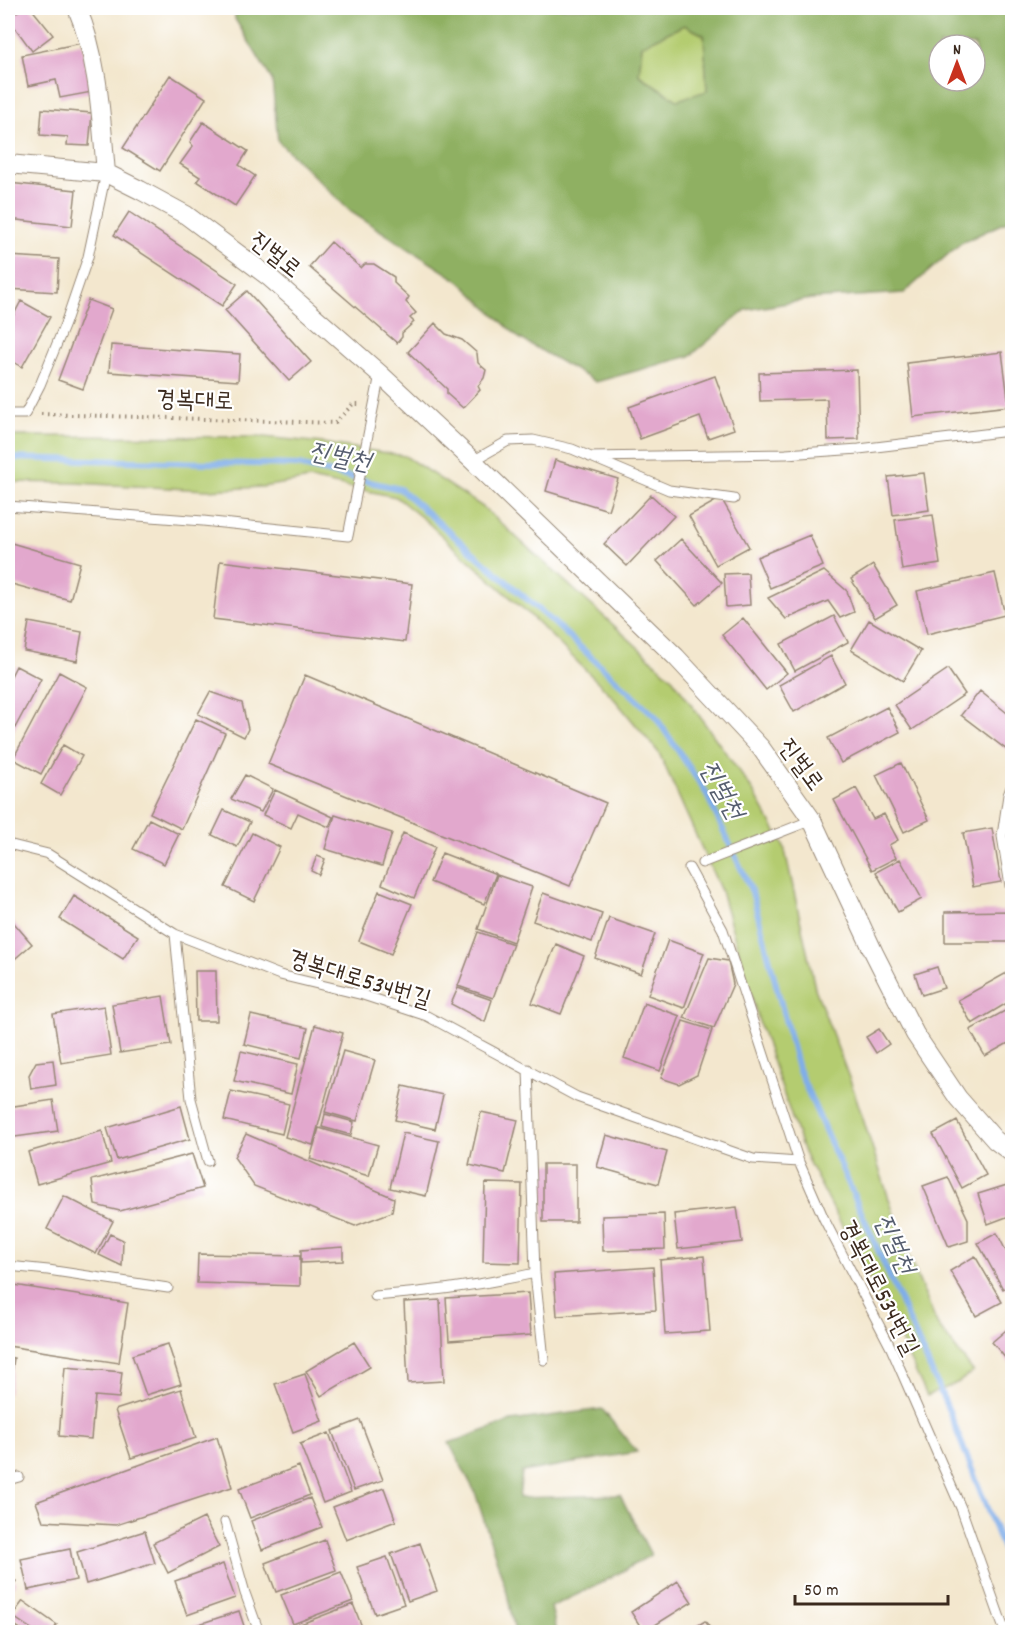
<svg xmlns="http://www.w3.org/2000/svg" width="1020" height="1640" viewBox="0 0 1020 1640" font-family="Dekko,'Poor Story',sans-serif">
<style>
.green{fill:#b4cc70;stroke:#787b47;stroke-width:1.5}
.forest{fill:#8fb062;stroke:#656d40;stroke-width:1.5;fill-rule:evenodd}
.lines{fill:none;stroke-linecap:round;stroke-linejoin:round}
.stream{stroke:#7fade9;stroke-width:6}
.building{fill:#e2a8cd}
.service-casing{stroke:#978876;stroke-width:11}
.minor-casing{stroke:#978876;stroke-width:20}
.path{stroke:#978876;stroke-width:4;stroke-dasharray:1.5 4.5;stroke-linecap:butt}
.service{stroke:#fff;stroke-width:9}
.minor{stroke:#fff;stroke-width:18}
.labels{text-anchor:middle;stroke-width:4.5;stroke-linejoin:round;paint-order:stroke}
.street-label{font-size:24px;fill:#3b2a1e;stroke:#fff}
.water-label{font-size:26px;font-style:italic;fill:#565e6f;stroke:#fff}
</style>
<rect width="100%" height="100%" fill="#fff"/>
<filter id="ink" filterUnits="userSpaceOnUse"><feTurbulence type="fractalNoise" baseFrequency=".0167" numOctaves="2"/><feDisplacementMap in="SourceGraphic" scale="12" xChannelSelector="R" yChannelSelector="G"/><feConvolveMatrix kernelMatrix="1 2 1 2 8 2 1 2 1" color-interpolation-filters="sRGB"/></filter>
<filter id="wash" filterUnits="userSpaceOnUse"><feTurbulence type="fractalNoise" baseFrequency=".008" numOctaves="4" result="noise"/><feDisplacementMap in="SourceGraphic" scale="24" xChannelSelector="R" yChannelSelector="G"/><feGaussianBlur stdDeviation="1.35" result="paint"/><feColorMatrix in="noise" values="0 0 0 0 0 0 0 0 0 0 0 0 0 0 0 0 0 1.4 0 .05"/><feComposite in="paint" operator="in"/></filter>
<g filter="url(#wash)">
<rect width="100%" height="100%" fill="#f3e7ce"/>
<!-- green -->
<path class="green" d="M684,25l20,10 3,57 -30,9 -38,-26 3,-30z
M8,436l256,1 59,6 82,13 78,51 190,172 80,112 31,55 31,142 39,103 49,151 34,82 36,47 -14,11 -32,14 -34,-72 -89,-171 -44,-128 -39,-134 -62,-138 -48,-58 -81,-80 -76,-68 -28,-26 -30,-24 -86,-18 -48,8 -55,3 -132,-7 -67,-1z"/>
<!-- forest -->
<path class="forest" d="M235,8h777v211l-51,24 -57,50 -93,6 -65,11 -56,46 -94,26 -77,-44 -60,-57 -108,-69 -73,-71 -6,-61 -37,-61zM684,25l20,10 3,56 -30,9 -38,-25 3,-30zM939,45h36v36h-36z
M602,1409l35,43 -115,20 -3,26 101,-3 31,60 -52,29 -48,23 6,25h-42l-8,-39 -32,-101 -26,-49 62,-22z"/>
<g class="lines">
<!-- stream -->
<path class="stream" d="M8,458l290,7 102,24 151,131 104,96 50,75 47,101 46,177 151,342 63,161"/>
</g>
<g id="blocks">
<!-- building -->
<path class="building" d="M23,8h8l22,27 -21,16 -24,-33z
M82,43l10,49 -32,6 -4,-18 -28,6 -6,-31z
M170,75l36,23 -46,73 -37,-23z
M42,109l50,4 -3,33 -22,-1 1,-8 -28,-2z
M203,122l45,29 -9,14 16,11 -20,30 -38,-25 3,-4 -20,-13 13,-18 -3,-4z
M8,183l68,7 -4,36 -64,-7z
M129,212l108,72 -15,22 -108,-71z
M331,242l30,26 4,-4h9l20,13v6l15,14 -3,5 10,11 -6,5 4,4 -12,11v4l-5,6 -88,-76z
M8,256l51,3 -2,33 -49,-3z
M247,291l64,71 -22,19 -64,-71z
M88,300l24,9 -29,80 -25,-9z
M21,301l29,16 -28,50 -14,-8v-33z
M435,323l11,11 16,6 15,13 1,10 8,7 -2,8 -6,8 2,4 -17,18 -16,-14v-5l-39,-37z
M111,345l129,9 -2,27 -129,-9z
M1002,352l7,54 -96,11 -6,-54z
M857,370l2,69 -31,1 -1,-41 -67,2 -1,-28z
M715,376l19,53 -26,9 -8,-21 -60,22 -11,-32z
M555,460l63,19 -10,31 -62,-19z
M924,473l5,37 -36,5 -5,-38z
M651,495l23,21 -47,50 -23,-22z
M721,498l28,49 -33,18 -27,-49z
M933,515l7,49 -38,6 -7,-50z
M810,535l13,31 -53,22 -13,-31z
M681,539l41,44 -25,22 -40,-44z
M8,542l72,21 -10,37 -62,-17z
M220,561l192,23 -7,58 -192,-23z
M873,565l24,40 -22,13 -24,-39z
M824,571l23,20 7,21 -14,6 -12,-17 -42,18 -18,-21z
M748,573l2,32 -24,2 -2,-33z
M995,573l10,42 -78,19 -10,-43z
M834,616l14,26 -53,29 -14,-27z
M743,618l44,55 -21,17 -44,-55z
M869,620l52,31 -18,30 -52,-31z
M29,622l53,10 -5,29 -53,-10z
M831,656l14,27 -51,29 -15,-27z
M16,666l25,13 -33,62v-59z
M948,669l17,25 -53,36 -17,-25z
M59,672l28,15 -46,87 -28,-15z
M305,675l301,128 -36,83 -302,-122z
M980,691l32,26v34l-1,2 -50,-38z
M210,692l32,11 6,26 -4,8 -46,-23z
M887,707l13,25 -59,31 -13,-25z
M196,719l29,14 -43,96 -32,-16z
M63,745l19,11 -22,39 -19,-11z
M901,763l28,57 -25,12 -28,-57z
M245,775l28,14 -12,23 -30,-13z
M856,788l17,31 11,-5 14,26 -9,5 7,13 -24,12 -38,-70z
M275,790l58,27 -4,10 -31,-14 -7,15 -28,-13z
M224,810l26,12 -13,25 -25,-12z
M335,815l57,18 -10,33 -57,-17z
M149,819l30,15 -15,30 -31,-15z
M992,828l9,54 -28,5 -10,-54z
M252,833l28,14 -26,54 -29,-14z
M403,833l32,14 -21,51 -32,-14z
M442,853l54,21 -12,30 -54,-22z
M317,856l8,3 -6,16 -8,-4z
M900,859l22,40 -24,13 -22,-40z
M497,875l35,12 -19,55 -35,-13z
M379,891l33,13 -21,50 -32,-13z
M543,893l59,21 -10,28 -59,-21z
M74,896l64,40 -15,23 -63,-40z
M1012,911v31h-67v-30z
M8,916l24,28 -22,19 -2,-4z
M609,918l46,16 -14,40 -46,-16z
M478,932l35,12 -20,54 -35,-12z
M668,940l36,13 -20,55 -36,-13z
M556,944l28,12 -23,58 -29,-11z
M709,958l19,3 5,23 -19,44 -30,-10z
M937,967l7,21 -22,7 -7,-21z
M1012,970v30l-40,24 -14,-24z
M195,971h21l1,50h-21z
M458,988l34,12 -7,22 -34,-18z
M163,996l8,49 -51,8 -8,-49z
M644,1003l36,13 -20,55 -36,-13z
M104,1006l7,49 -50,8 -8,-49z
M1012,1007v34l-27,15 -15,-26z
M251,1015l57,13 -7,30 -57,-14z
M683,1021l29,9 -15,45 -18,9 -18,-6z
M315,1025l28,8 -30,112 -28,-8z
M879,1029l10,15 -13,9 -10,-16z
M241,1051l57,13 -7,30 -57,-13z
M343,1051l32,9 -18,61 -32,-9z
M53,1060l3,25 -25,4 -2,-14 7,-13z
M403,1086l40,9 -8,34 -40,-9z
M231,1091l58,13 -7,30 -58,-14z
M53,1100l5,31 -50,7v-31z
M181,1106l9,33 -73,21 -10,-32z
M481,1112l37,8 -13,53 -36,-8z
M325,1114l29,8 -3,13 -29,-8z
M957,1121l29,54 -24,13 -29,-54z
M319,1128l59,17 -9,31 -59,-17z
M102,1131l9,32 -74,21 -9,-32z
M403,1133l36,8 -13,55 -36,-8z
M246,1134l148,64 -2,14 -37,14 -101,-40 -20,-29z
M606,1135l61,17 -9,32 -61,-17z
M192,1154l11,34 -83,23 -25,-6 -3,-25z
M543,1164h33v58h-33z
M948,1177l20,42v22l-19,6 -26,-61z
M485,1183l37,1 -2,79 -37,-1z
M1007,1185l5,17v13l-24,9 -10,-30z
M64,1196l49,25 -17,33 -49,-25z
M737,1207l5,35 -64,7 -4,-35z
M664,1214l1,35 -62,2 -1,-35z
M997,1233l15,30v21l-9,5 -25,-46z
M110,1234l13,6 -1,26 -23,-11z
M343,1247v14l-42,2v-13z
M198,1254l102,2v30l-103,-3z
M704,1256l6,75 -45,3 -5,-74z
M975,1256l27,46 -26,14 -26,-45z
M653,1267l3,43 -99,6 -3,-42z
M8,1284l120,19 -9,60 -111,-17z
M528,1293l3,42 -82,6 -3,-43z
M440,1300l4,81 -36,2 -4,-81z
M1012,1325v41l-20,-24z
M354,1342l16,25 -49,29 -15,-25z
M168,1344l13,40 -35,11 -14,-40z
M8,1357l6,1 -5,36h-1z
M65,1367l57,5 -3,26 -24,-2 -4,43 -32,-3z
M305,1374l17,47 -29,11 -18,-48z
M181,1389l15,49 -65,20 -16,-48z
M360,1420l23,60 -29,10 -22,-59z
M329,1433l22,59 -28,11 -23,-59z
M217,1437l15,50 -116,38 -73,-4 -7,-19z
M299,1466l11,29 -60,23 -11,-29z
M384,1488l12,33 -50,19 -13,-33z
M310,1498l12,29 -60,23 -11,-29z
M204,1518l15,29 -51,26 -15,-30z
M145,1531l10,32 -69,21 -9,-32z
M325,1540l11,30 -60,22 -11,-29z
M420,1543l17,48 -29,10 -17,-47z
M70,1549l6,31 -48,10 -7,-31z
M387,1557l17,47 -29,10 -18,-47z
M223,1564l12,34 -48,17 -12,-34z
M341,1572l12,29 -60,23 -12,-29z
M8,1577l8,4 -8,16z
M678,1581l14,21 -48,30 -13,-20z
M23,1601l34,24 -5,7h-16l-24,-16z
M353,1604l11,28h-69l-2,-5z
M239,1611l7,21h-54l-2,-5z
M8,1621l17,11h-17z
M705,1621l8,11h-26z"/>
</g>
</g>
<g filter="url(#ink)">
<use href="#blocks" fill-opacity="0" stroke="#978876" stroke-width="1.5"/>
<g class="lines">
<defs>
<path id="service" d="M8,414h17l15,-29 25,-61 23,-67 18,-84
M590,457l196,-3 73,-5 142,-17 11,-3
M473,461l35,-20 25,-1 39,9 97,41 65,9
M8,506l195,15 145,15 32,-162
M1012,785l-4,10 -6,41 8,50 2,4
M8,844l40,10 127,80 105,41 83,20 64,21 150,81 176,62 46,3 25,57 67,129 70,160 44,124
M702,863l110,-43
M689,868l34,62 76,232
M175,934l16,165 17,62
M528,1069l7,204 9,87
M8,1266l40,4 120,18
M375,1296c54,-4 107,-11 160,-23
M8,1480l11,-3
M225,1522l20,71 14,39"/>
<path id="minor" d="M77,8c22,52 24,109 29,165
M8,164l98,9 34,17 46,25 83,62 111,97 93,87 203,196 85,91 51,72 62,133 41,81 43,64 37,42 17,13"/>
</defs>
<!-- service casing -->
<use href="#service" class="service-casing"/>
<!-- minor casing -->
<use href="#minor" class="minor-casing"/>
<!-- path -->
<path class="path" d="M41,414l294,9 18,-19h8"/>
<!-- service -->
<use href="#service" class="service"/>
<!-- minor -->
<use href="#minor" class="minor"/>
</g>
</g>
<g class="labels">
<!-- street labels -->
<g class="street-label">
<text transform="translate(276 254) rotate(39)" y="8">진벌로</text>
<text transform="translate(195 399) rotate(2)" y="8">경복대로</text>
<text transform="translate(802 764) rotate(54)" y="8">진벌로</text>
<text transform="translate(360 978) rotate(17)" y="8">경복대로534번길</text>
<text transform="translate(880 1287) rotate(63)" y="8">경복대로534번길</text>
</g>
<!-- water labels -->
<g class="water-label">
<text transform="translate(340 455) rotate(12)" y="9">진벌천</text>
<text transform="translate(723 789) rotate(61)" y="9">진벌천</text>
<text transform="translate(896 1243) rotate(66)" y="9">진벌천</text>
</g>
</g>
<!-- margin -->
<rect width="1020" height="1640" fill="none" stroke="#fff" stroke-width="30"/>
<!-- north arrow -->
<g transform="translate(957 63)"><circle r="28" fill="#ffffff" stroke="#b1aaa5" stroke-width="1.5"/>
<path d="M0-4.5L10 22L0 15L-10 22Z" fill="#c8321e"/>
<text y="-9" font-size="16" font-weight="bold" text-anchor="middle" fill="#3b2a1e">N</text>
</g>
<!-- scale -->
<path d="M795 1595v9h153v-9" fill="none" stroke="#3b2a1e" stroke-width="3"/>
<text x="804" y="1595" font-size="18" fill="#3b2a1e" stroke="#ffffff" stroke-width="4.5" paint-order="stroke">50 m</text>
</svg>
